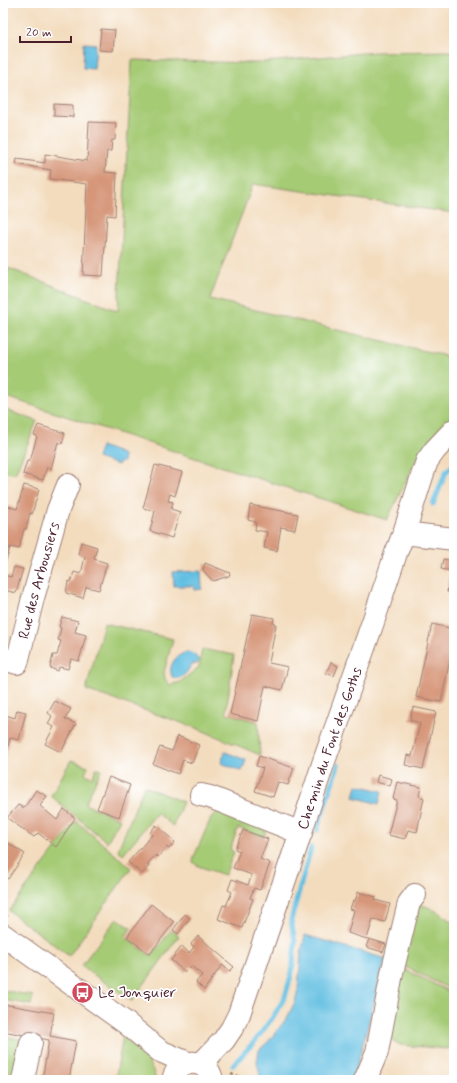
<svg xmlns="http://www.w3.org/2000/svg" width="457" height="1083" viewBox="0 0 457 1083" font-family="Mynerve,sans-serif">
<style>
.green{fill:#a5cb75;stroke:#787550}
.water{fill:#64bfe2;stroke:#576f86}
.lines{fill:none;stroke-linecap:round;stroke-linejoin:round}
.stream{stroke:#64bfe2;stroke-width:5}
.building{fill:#d69679}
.minor-casing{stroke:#9e7e74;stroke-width:24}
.path{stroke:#9e7e74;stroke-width:2.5;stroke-dasharray:3 3;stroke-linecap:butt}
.minor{stroke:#fff;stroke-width:22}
.labels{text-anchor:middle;stroke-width:3.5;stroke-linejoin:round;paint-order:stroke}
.street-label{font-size:15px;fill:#4a1f2b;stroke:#fff}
.poi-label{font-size:15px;fill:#4a1f2b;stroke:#fff;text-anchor:start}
</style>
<rect width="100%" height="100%" fill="#fff"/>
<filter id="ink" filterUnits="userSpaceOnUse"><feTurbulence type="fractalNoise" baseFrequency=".025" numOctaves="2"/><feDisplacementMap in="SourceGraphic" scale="8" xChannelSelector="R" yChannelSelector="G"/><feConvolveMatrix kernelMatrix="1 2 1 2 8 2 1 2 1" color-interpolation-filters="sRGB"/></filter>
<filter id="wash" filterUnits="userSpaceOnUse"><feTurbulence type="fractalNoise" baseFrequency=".012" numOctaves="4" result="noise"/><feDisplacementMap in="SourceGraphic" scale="16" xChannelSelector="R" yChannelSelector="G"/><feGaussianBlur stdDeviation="0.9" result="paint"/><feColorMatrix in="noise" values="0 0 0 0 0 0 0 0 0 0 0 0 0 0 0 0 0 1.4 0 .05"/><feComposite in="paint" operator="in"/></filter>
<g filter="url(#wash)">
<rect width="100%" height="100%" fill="#f3dcbd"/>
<!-- green -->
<path class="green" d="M454,51v162l-201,-29 -43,115 244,59v58l-37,43 -30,61 -384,-124v-130l115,45 14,-251 123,3 119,-11z
M3,409l34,12 -22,53 -12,-3z
M104,623l69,16 -9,33 1,7 5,6 10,-3 19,-15 3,-18 32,6 -8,58 32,9 2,33 -61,-26 -113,-39z
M71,760l17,6 -3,8 8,3 3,-9 5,2 -16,34 35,15 -13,23 -56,-46z
M144,786l39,16 -10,24 -16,-13 -34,41 -5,-4z
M216,813h8l42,16 -2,8 -26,-9 -8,21 4,3 -9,23 -27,-9 -5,-4 1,-5 17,-39z
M76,821l55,47 -62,88 -60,-45z
M421,905c12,2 23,12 33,18v68l-52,-26 14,-57z
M117,918l14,10 -6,9 26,19 20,-26 8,6 -47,65 -51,-35z
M402,968l52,26v44l-6,11 -48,-4 -8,-5 -4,-10z
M3,990l30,6 -2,9 -28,-5z
M3,1036l22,4 -8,40h-14z
M123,1036c14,14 29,24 33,44h-41z"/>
<!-- water -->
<path class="water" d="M84,43l12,1 -2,25 -11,-1z
M101,446l21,8v2l2,1 -1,5 -4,1 -1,2 -21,-7z
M201,571l1,18 -7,1 -1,-4h-20l-1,-14z
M188,652l7,3 4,6 -2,3h-5c-5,8 -9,16 -19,14 -7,-11 3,-24 15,-26z
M225,752l21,8 -4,11 -21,-8z
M357,785l25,6 -3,13 -25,-7z
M305,935l81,24 -33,121h-85l-8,-4 -3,-14 2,-12 9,-8 19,-24 8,-16 3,-13 3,-35z"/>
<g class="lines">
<!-- stream -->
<path class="stream" d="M433,504l13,-32 8,-8
M317,830l21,-65
M233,1065l22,-24 18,-24 12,-20 7,-25 3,-30 -4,-22 20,-72"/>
</g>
<g id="blocks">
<!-- building -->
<path class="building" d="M101,29l14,1 -2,21 -14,-1z
M54,104l19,1v12l-19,-1z
M89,122l27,1 -1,17h-3l-1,11h-4l-2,21 12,1 -2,43 -8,-1 -4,61 -20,-1 4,-91 -37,-5 1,-9 -35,-6 1,-5 28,4v-9l42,7z
M38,425l27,8 -3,11 -4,-2 -7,27 -4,-2 -4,13 -20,-6 4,-13h3l7,-25 -3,-1z
M155,465l27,7 -7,24 -5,-2 -2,7 5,1 -2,7 9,3 -8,26 -22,-7 5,-20 -12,-3z
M24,485l15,4 -7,25 -2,-1 -4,16h-2l-5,20 -9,-2 -4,14 -3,-1v-36l5,-18 9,3z
M250,505l48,9 -3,16 -14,-3 -4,24 -13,-3 3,-16 -12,-2 1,-8 -8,-2z
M81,542l16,5 -3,12 13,4 -8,27 -13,-3 -3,11 -17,-5 2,-11 3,-1 3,-9 7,2 4,-17 -7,-3z
M443,559l11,2v32l-7,-1 4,-21 -10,-2z
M205,563l25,10 -1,3 -16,5 -10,-11z
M14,567l9,2 -7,24 -12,-3 -1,3v-18l8,2z
M252,614l22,4 -1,6h3l-7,39 19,4 -6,23 -17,-4 -7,35 -28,-7z
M62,617l16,4 -3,11 11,3 -7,26 -8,-2 -3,10 -9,-2 -1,4 -8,-3 3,-13h4l4,-14 -3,-1 3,-12 -2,-1z
M432,624l22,5v12l-13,61 -25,-5z
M331,662l7,4 -4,10 -8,-3z
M55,701l16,8 -6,10 11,5 -15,28 -16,-8 9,-17 -6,-3 4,-8 -4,-3z
M413,707l23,5 -13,57 -18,-4 2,-10 5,1 8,-33 -10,-3z
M17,710l9,2 -7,28 -9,-2 -5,21 -2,-1v-44l12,4z
M178,736l21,9 -7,18 -9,-3 -5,14 -25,-10 7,-17 12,4z
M259,756l35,12 -6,17 -10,-3 -5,15 -18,-6 8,-23 -7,-2z
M378,775l14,4 -2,7 -14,-4z
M109,777l21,8 -11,32 -22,-8z
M397,782l24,5 -2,9 5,2 -7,34 -9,-2 -3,9 -17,-4 9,-35 -4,-1z
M36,790l11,6 -7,10 17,14 7,-11 11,9 -19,29 -18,-14 -4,4 -27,-19 11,-13 6,3z
M156,825l19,17 -6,7 -2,-2 -9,10 -2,-2 -9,9 2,2 -7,8 -14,-12 24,-27 -2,-2z
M243,830l25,9 -8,20 10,4 -10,27 -6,-2 -4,10 3,1 -11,29 -24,-9 5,-14 3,1 6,-14 -4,-2 4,-11 16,6 4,-10 -19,-7 7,-17 -5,-2z
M3,840l22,14 -17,25 -5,-3z
M358,892l18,5 -1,3 15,4 -5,18 -12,-3 -6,20 -19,-6 6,-23 -4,-1 3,-9 2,1z
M151,904l23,18 -24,32 -23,-17z
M185,914l5,4 -12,16 -5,-4z
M198,936l36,31 -4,4 -8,-6 -18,25 -8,-8 6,-7 -11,-9 -6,6 -14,-12 11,-14 7,7 5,-6 -3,-3z
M369,939l17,5 -3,8 -17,-5z
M3,1004l51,9 -4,23 26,5 -7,39h-27l7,-40 -46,-9z"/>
</g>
</g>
<g filter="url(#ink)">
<use href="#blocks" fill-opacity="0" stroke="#9e7e74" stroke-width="1"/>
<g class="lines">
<defs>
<g id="minor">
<path d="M404,533l50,6"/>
<path id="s1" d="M3,659l14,4 16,-65 25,-88 10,-25"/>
<path d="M201,795l9,2 91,36"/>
<path d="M3,935l123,88 34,28 28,12"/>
<path id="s2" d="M201,1064l23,-24 8,-12 7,-14 57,-167 27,-83 50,-142 23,-69 8,-20 19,-60 4,-12 8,-11 19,-20"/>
<path d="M23,1080l8,-37"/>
<path d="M173,1080c5,-23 35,-23 39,0"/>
<path d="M365,1080l12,-28 15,-79 17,-70 6,-8"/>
</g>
</defs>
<!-- minor casing -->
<use href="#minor" class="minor-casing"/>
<!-- path -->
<path class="path" d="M3,912l5,4
M231,1074l16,6"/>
<!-- minor -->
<use href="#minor" class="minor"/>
</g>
</g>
<!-- icons -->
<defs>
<symbol id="bus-disc" viewBox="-11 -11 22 22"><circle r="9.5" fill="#d1495b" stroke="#fff"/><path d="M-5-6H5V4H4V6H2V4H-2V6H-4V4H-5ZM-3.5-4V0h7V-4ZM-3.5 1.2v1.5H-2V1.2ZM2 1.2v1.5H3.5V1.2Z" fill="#fff"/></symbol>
</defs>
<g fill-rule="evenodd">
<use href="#bus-disc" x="70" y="980" width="25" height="25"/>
</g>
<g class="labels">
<!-- street labels -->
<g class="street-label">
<text dy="5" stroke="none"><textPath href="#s1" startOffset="100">Rue des Arbousiers</textPath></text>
<text dy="5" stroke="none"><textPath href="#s2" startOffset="344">Chemin du Font des Goths</textPath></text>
</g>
<!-- poi labels -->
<g class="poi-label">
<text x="98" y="997">Le Jonquier</text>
</g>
</g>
<!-- margin -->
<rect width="457" height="1083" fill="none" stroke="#fff" stroke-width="16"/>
<!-- scale -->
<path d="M20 36v6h51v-6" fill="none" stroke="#4a1f2b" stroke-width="2"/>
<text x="26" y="36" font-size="12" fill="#4a1f2b" stroke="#ffffff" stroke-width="3" paint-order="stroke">20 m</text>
</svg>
